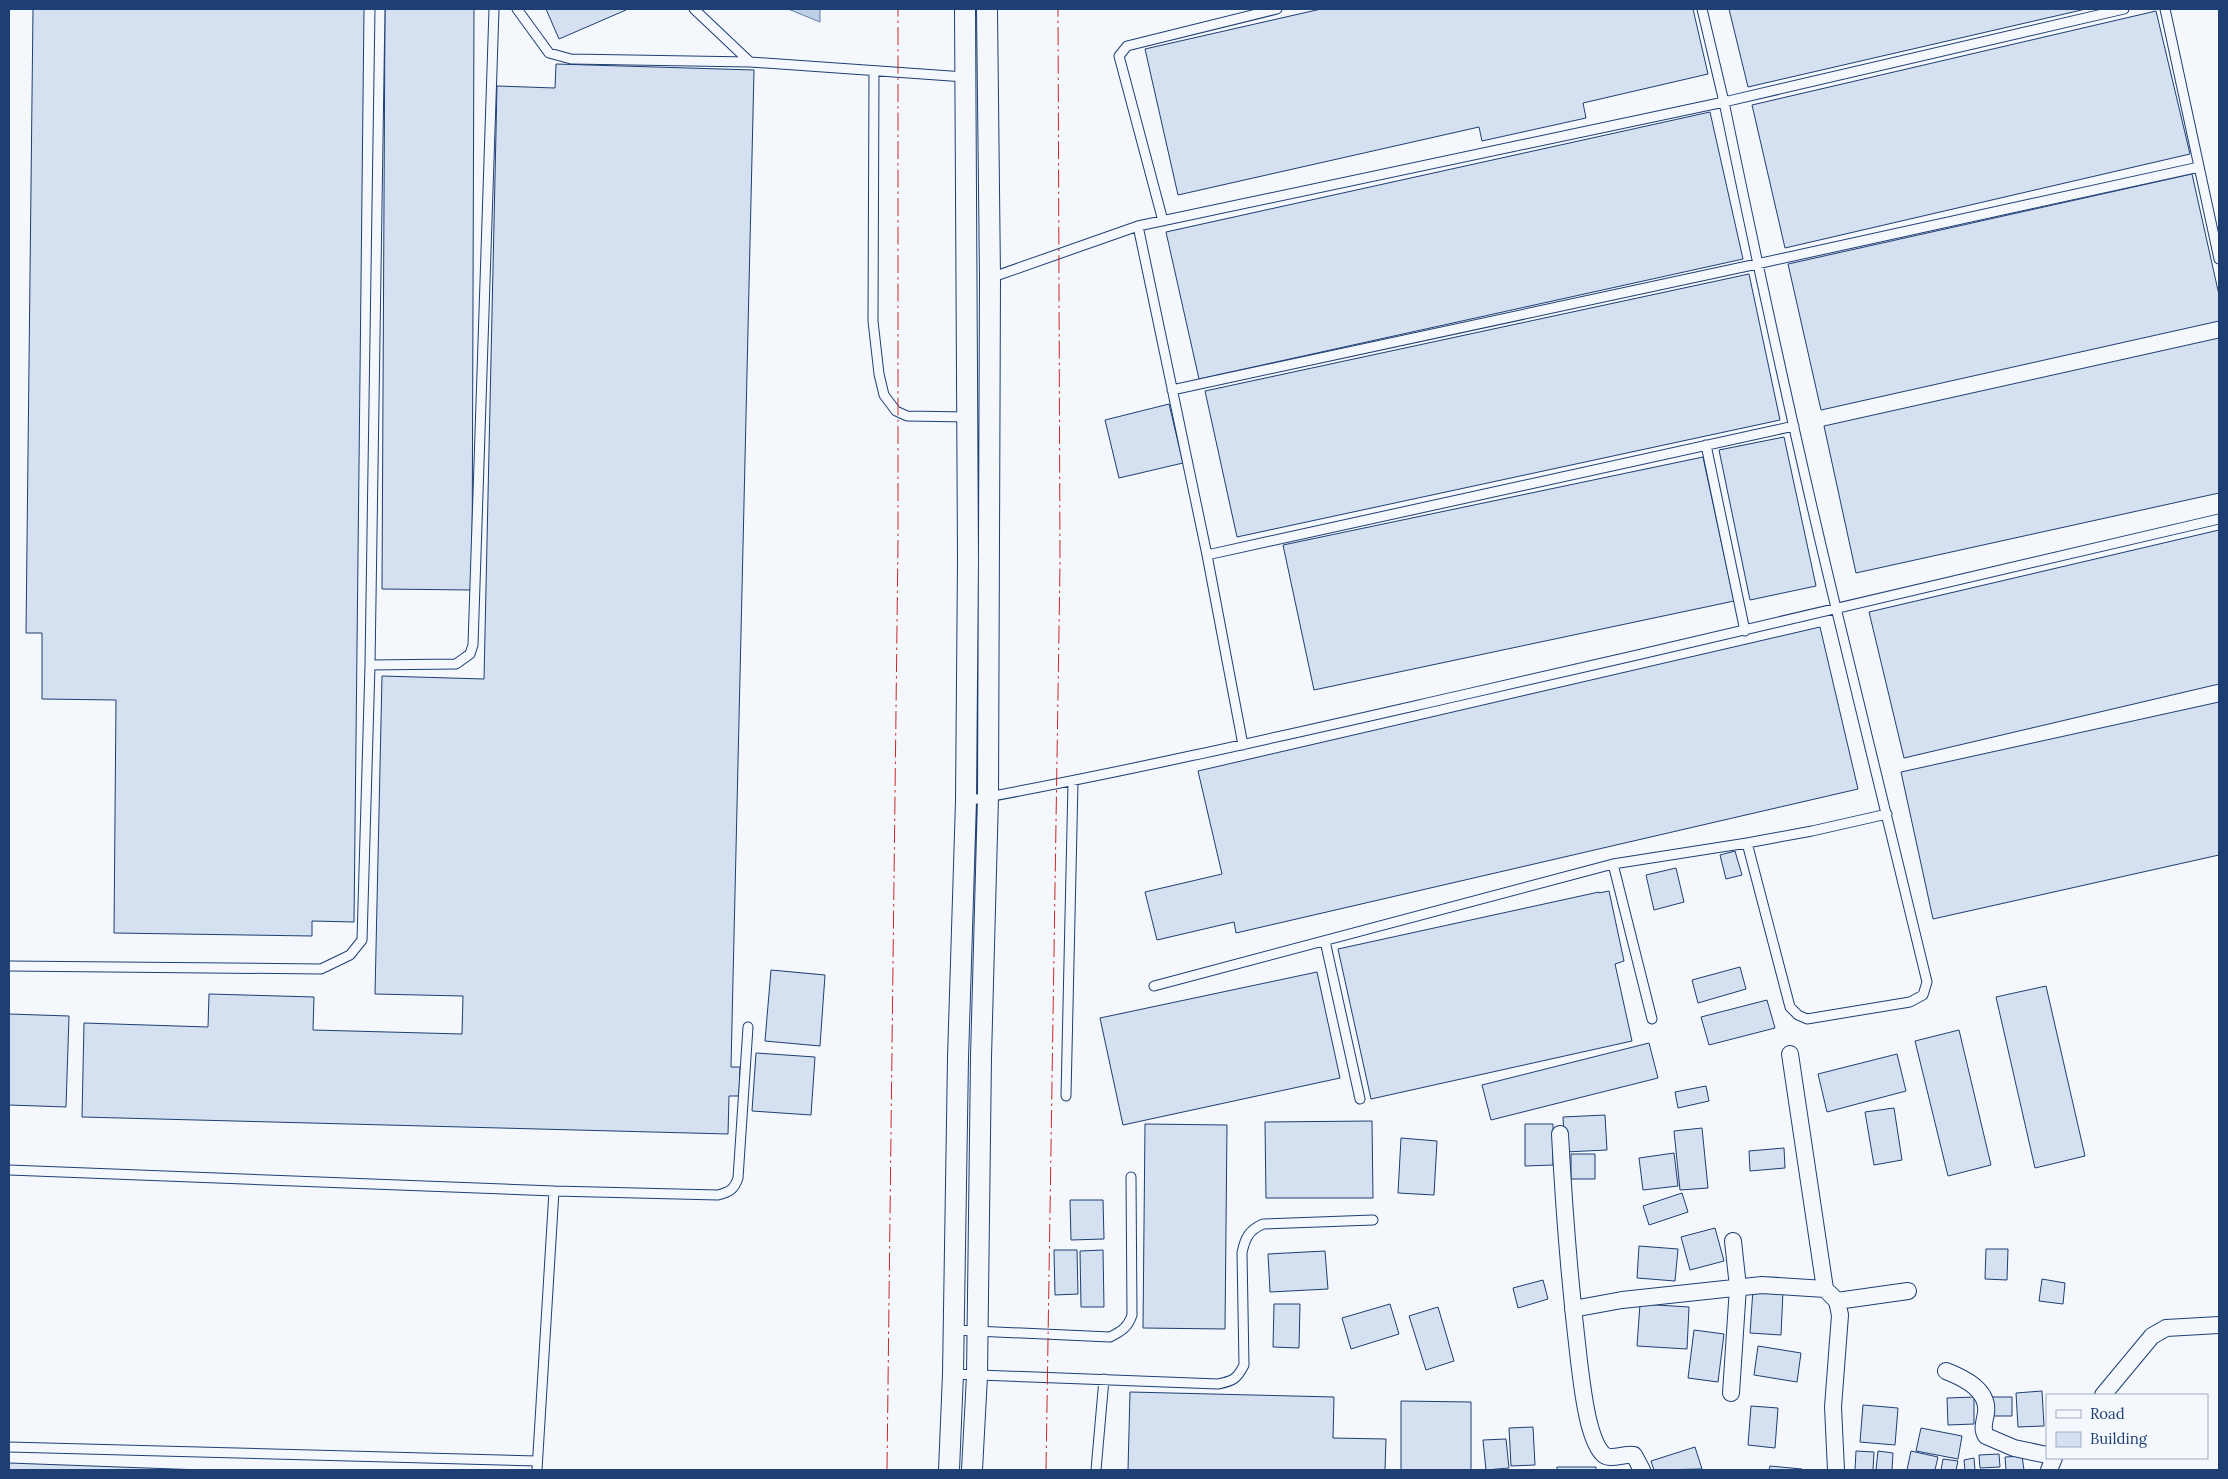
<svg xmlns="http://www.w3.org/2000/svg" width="2228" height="1479" viewBox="0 0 2228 1479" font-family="Lora,serif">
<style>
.water{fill:#bed0e5;stroke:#687fa3}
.building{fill:#d5e0f0;stroke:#1d3f73}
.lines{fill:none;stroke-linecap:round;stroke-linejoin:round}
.service-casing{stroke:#1d3f73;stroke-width:11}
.minor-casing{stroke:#1d3f73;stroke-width:18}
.tertiary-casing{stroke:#1d3f73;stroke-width:22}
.service{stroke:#f4f7fb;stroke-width:9}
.minor{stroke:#f4f7fb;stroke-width:16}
.tertiary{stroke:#f4f7fb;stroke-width:20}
.power{stroke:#c62828;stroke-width:1;stroke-dasharray:18 4 2.5 4;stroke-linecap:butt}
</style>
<rect width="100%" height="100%" fill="#f4f7fb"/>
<!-- water -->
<path class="water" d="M788,9h32v13z"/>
<!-- building -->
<path class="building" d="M33,9h331l-10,913 -42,-1v15l-198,-3 2,-233 -74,-1v-66h-16z
M385,9h89l-2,581 -90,-1z
M546,9h79l1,1 -67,29z
M1321,9h372l15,65 -125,29 3,15 -104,23 -3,-14 -301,68 -33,-146z
M1729,9h357l-338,78z
M2156,11l34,143 -405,94 -33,-143z
M556,64l198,6 -23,997h9l-1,29h-10l-1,38 -646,-17 2,-94 124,4 1,-33 105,3 -1,33 149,4 1,-38 -88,-2 7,-318 102,3 13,-593 58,2z
M1710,112l33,147 -544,120 -33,-147z
M2192,174l27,121v26l-398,89 -33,-146z
M1749,274l31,146 -543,117 -32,-146z
M2219,338v155l-363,80 -32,-147z
M1169,404l14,59 -64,15 -14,-58z
M1784,437l32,149 -66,14 -31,-150z
M1703,457l31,144 -420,89 -31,-145z
M2219,530v154l-315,74 -35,-146z
M1820,627l38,162 -622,144 -2,-11 -77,18 -12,-48 77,-18 -24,-103z
M2219,702v153l-286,64 -32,-147z
M1735,851l7,24 -16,4 -6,-24z
M1676,868l8,34 -30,8 -8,-35z
M1609,891l15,70 -9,3 17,77 -261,58 -33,-150 261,-57v1z
M1740,967l6,22 -48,14 -6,-23z
M771,970l54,5 -5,71 -55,-5z
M1317,972l23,106 -217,47 -23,-107z
M2046,986l39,170 -50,12 -39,-171z
M1767,1000l8,28 -66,17 -8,-28z
M9,1014l60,2 -3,91 -57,-2z
M1959,1030l32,135 -43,11 -33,-135z
M1649,1043l9,35 -167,42 -9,-35z
M756,1053l59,4 -4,58 -59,-4z
M1897,1054l9,37 -79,21 -9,-38z
M1706,1086l3,15 -31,7 -3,-16z
M1894,1108l8,52 -28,5 -9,-53z
M1605,1115l2,35 -42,2 -2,-35z
M1372,1121l1,77h-107l-1,-76z
M1145,1124l82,1 -2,204 -82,-1z
M1525,1124h28v41l-28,1z
M1702,1128l6,60 -28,2 -6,-59z
M1401,1138l36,3 -3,54 -36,-2z
M1784,1148l1,20 -35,3 -1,-20z
M1674,1153l4,33 -35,4 -4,-32z
M1571,1154h24v25h-24z
M1682,1193l6,19 -39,13 -6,-19z
M1070,1200h33l1,39 -33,1z
M1715,1228l9,33 -34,9 -9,-33z
M1639,1246l39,3 -3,32 -38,-3z
M1986,1249h22l-1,31 -22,-1z
M1054,1250h23l1,44 -23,1z
M1103,1250l1,57h-23l-1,-56z
M1325,1251l3,38 -58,3 -2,-38z
M2042,1279l23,4 -2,21 -24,-3z
M1543,1280l5,19 -30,9 -5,-20z
M1753,1289l30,2 -2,44 -31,-2z
M1274,1304h26l-1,44 -26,-1z
M1390,1304l9,30 -48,15 -9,-31z
M1640,1304l49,3 -2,42 -50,-3z
M1438,1307l16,54 -28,9 -17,-54z
M1694,1330l30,4 -6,48 -30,-4z
M1758,1346l43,7 -4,29 -43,-7z
M2042,1391l2,35 -26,1 -2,-34z
M1130,1392l204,5 -1,41 53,1 -1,31h-257z
M1974,1397v27l-26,1 -1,-27z
M1990,1397h22v19h-22z
M1401,1401l70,1v68h-70z
M1863,1405l35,3 -3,37 -35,-3z
M1751,1406l27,2 -3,40 -27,-3z
M1533,1427l2,38 -24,1 -2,-38z
M1921,1428l41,8 -4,23 -42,-8z
M1506,1439l3,29 -23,2 -3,-30z
M1695,1447l7,22 -48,1 -3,-9z
M1856,1451l18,1 -1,18h-18z
M1878,1451l15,2 -1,17h-16z
M1911,1451l27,6 -3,13h-28z
M1999,1454l1,13 -20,1 -1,-13z
M2022,1456l2,14h-18l-1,-13z
M1974,1458l1,12h-10l-1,-10z
M1943,1459l15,2 -2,9h-15z
M9,1463l193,7h-193z
M1770,1466l32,3v1h-33z
M1557,1467h39v3h-39z"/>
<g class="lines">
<defs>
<path id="service" d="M517,9l32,44 22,6 179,3 215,15
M694,9l56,53
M1702,9l22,93 400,-93
M2165,9l54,250
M874,71l-1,250 6,53 5,21 12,16 11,5 60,1
M1163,221l-44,-165 8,-10 150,-37
M990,278l148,-52
M1172,390l585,-126 442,-97
M1706,445l39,186
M1207,555l587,-129
M370,665l86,-1 14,-10 3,-9 21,-636
M1243,745l-36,-190 -69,-329 586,-124c35,170 72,341 113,510 29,123 61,246 90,370l-4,13 -13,7 -103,17 -9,-4 -8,-8 -43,-164 65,-12 75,-17
M966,801c165,-30 329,-68 492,-105 254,-58 508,-117 761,-177
M1613,864l39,155
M1325,941l35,158
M9,966l312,3 29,-14 12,-15 8,-275 10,-656
M1154,986l459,-122 134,-21
M1066,1096l7,-314
M9,1170l545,21 -17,279
M554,1191l164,4c11,-3 16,-5 20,-17l10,-151
M953,1330l157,7c12,-6 18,-10 22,-22l-1,-138
M953,1374l265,10c15,-3 19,-5 26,-19l-2,-112c3,-15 7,-23 21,-29l110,-4
M9,1447l528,14
M1096,1470l8,-91"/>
<path id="minor" d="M1790,1054l35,235
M1560,1134c4,76 10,152 19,227 3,23 8,75 23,92 7,9 22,0 32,2l8,15
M1837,1301l71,-10
M1573,1309l49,-9 140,-15 63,4 12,12 3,14 -7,92 3,63
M1946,1371c18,7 43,19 40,42 -1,8 -5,15 0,23l28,12 33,7
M1731,1393l7,-106 -5,-46
M2103,1395l49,-59 14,-8 53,-3
M2049,1470l5,-12"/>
<path id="tertiary" d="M949,1470l4,-96 5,-316 8,-257 2,-241 -3,-551
M972,1470l5,-94 4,-319 7,-260 2,-519 -3,-269"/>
</defs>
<!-- service casing -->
<use href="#service" class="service-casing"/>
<!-- minor casing -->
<use href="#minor" class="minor-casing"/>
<!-- tertiary casing -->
<use href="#tertiary" class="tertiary-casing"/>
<!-- service -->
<use href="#service" class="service"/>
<!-- minor -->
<use href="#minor" class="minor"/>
<!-- tertiary -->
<use href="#tertiary" class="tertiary"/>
<!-- power -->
<path class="power" d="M887,1470l11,-928v-533
M1046,1470l14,-905 -2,-556"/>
</g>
<!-- border -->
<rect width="2228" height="1479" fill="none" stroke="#1d3f73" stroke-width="20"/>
<!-- legend -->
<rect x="2046" y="1394" width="162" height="65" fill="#f4f7fb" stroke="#9eadc5"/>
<rect x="2056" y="1410" width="25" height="8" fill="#f4f7fb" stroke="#9eadc5"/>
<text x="2090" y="1419" font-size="15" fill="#1d3f73">Road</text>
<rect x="2056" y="1432" width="25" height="15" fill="#d5e0f0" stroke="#9eadc5"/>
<text x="2090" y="1444" font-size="15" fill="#1d3f73">Building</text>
</svg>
